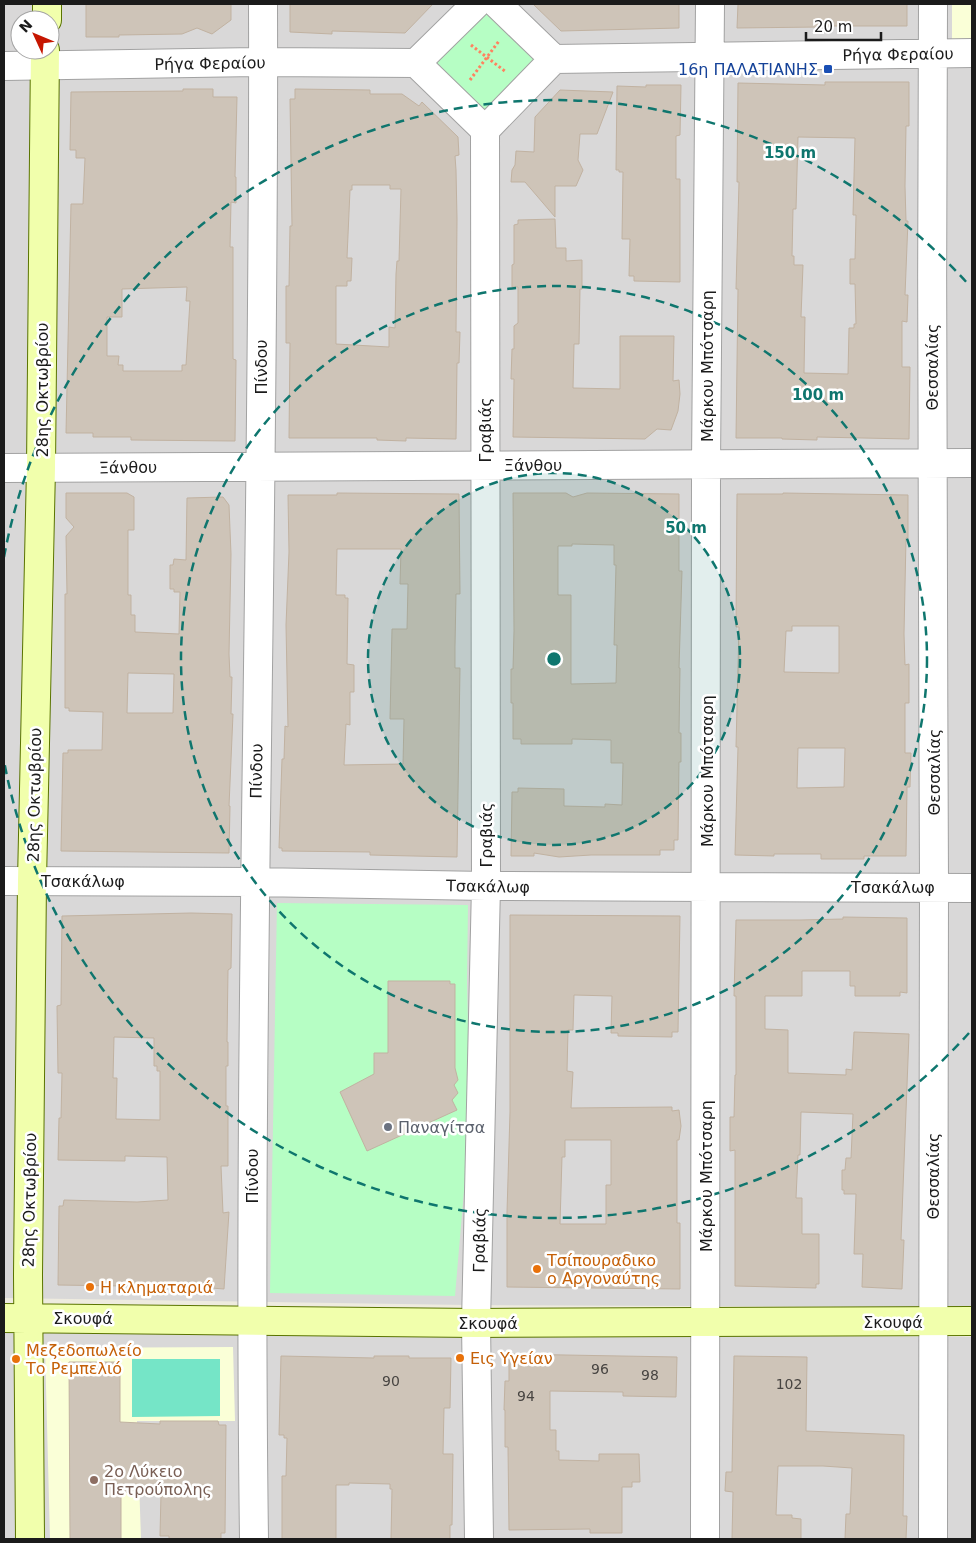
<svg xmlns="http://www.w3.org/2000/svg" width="976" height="1543" viewBox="0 0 976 1543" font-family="'DejaVu Sans',sans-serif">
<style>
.residential{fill:#d9d8d8;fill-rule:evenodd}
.education{fill:#faffd7}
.park{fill:#b6fec4}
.pitch{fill:#75e5c7}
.building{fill:#cec4b8;stroke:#c1b2a1;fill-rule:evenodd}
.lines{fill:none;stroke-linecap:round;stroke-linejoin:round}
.street-casing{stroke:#a2a2a2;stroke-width:30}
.secondary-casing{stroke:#5a7400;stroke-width:30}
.path{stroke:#ff825f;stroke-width:3;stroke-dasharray:2.5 2.5;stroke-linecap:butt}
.street{stroke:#fff;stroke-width:28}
.secondary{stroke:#f1ffac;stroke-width:28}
.ring{fill:none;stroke:#0f766e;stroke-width:2.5;stroke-dasharray:9 6}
.transit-dot{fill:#1a4fb4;stroke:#fff;stroke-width:2}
.worship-dot{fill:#6b7280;stroke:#fff;stroke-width:2}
.food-dot{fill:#e8710a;stroke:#fff;stroke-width:2}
.education-dot{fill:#8d6e63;stroke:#fff;stroke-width:2}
.labels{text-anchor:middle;stroke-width:5;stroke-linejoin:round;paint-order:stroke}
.number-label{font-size:14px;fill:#484542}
.street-label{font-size:16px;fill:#1b1b1b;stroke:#fff}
.transit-label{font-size:16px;fill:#164399;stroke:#fff;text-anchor:end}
.worship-label{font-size:16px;fill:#5b616d;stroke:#fff;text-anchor:start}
.food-label{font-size:16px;fill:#c56008;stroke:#fff;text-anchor:start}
.education-label{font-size:16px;fill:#785e54;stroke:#fff;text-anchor:start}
.centre{fill:#0f766e;stroke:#fff;stroke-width:2.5}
.ring-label{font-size:15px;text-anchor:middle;font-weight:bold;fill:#0f766e;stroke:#fff;stroke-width:5;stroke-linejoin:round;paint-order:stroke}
</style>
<rect width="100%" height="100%" fill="#eeebdf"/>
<!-- residential -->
<path class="residential" d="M4,4h968v1303l-505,-2 -463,-7zM20,20h30v30h-30z
M4,1332l968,5v202h-968z"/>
<!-- education -->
<path class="education" d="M952,4h20v36l-20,1z
M233,1347l2,74h-98l4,118h-91l-5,-191z"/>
<!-- park -->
<path class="park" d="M484,9l54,52 -53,55 -53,-52z
M277,903l191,2 -1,77 3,138 -15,176 -185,-3z"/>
<!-- pitch -->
<path class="pitch" d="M132,1359h88v57l-88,1z"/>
<!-- building -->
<path class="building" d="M86,4h145v16l-19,14 -15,-6 -15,6 -63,1v2h-33z
M290,4h143l-28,29 -73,-2v3l-42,-2z
M533,4h146v24l-118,3z
M738,4h169v22h-87v1l-83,1z
M825,82h84v44h-3l-1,60 1,35h2l-3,74h3l-1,27 -5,-1v46h8l-1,72 -92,-2v3l-35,-1v-1h-46l2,-149h-2l3,-107h-2l1,-99 87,2zM798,137l57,1 -2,77h3l-1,44h-5v25h5l1,40h-2v4h-5l-1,46 -44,-1 1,-56h-4l2,-52h-9v-9h-2l1,-47h3z
M646,85h35l-1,50 -4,1v43h4v103l-46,-1v-5h-5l1,-37h-8l1,-67h-4v-2h-3l1,-84 29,1z
M183,89h30v8h24l-2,80h1v26l-5,-1 -1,45h3v112l3,1 -1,81 -104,-1v-3h-38v-4h-27l5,-229h12l2,-46h-9v-8h-6l1,-58 112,-1zM187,287l-1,14h4l-4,64h-4v6h-59v-6h-5l1,-9h-12v-39h15v-28z
M295,89l75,1v4h32l17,12 3,-4 36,35 1,18 -4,1 1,14 1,49 -1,113h4l-1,31h-2l-1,76 -50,-1v3l-29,-1v-2h-88l1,-95h-4v-57h3l1,-60h2l-2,-127h5zM352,185h38v4h11l-2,72h-2l-1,13 -1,54 -6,-1v20l-53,-3v-58h11v-5h4l1,-23h-5l3,-68h2z
M560,90l53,2 -16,42h-17l-2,26 5,10 -7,16h-21v31l-30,-35h-14l1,-12 3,-5 1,-14 18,1 1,-35z
M555,219l1,29h10v13l16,-1v29h-2l-1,55h-5l-1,44 47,1v-53h54l-1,45 6,-1 1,14 -2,17 -7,19 -14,-1 -12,10 -132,-2 1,-58h-3l1,-30h2v-23l4,-3v-36h-6v-22l2,-1v-39l4,-1v-4z
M66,493h61l7,4v33h-6v65h3v20h4v17l44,2 1,-42h-6v-3h-4v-24h3l1,-6 12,1 1,-62 36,-1 6,8 2,49 -2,100 1,23h2l-1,37h2l-4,92h1l-1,47 -168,-2 2,-98h5v-3h34l1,-38 -34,-1v-3h-4v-114h2l-1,-58 8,-9 -8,-9zM128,673l46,1 -1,39h-46z
M337,493l122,1 1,100h-4l-1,52v22h5l-3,189 -87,-2v-3l-88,-1v-3h-3l3,-89h2l1,-33 3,1 -2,-102 3,-73 -1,-57h49zM337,549h64l-1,35h8l-1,45h-15l-2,90h14l-1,45 -59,1 2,-41 4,1v-33h4v-27l-7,-1 1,-66h-3v-3h-9z
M513,493h53l7,4 14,-4 92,1v77h3l-3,97h1l-1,65h2v29h-2l-1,78h-4v10h-14v5h-69l-32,2 -25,-4v3h-23l1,-64h6v-4l46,1v17l41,1v-3l17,1 1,-42h-12v-23l-39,-1v5h-51v-5h-8v-36h-2v-34h2l1,-38zM572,544l42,1v20h2l-2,80h3l-1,38 -45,1v-89h-13v-49h14z
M783,493l125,2v43h-2l-2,96 1,31 4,-1v39h-4v50h6l-1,34h-3l-1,69h-42v3h-43v-5h-47v2l-39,-1 3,-108h-2l3,-120h-3l1,-133h46zM792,626h47v47l-55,-1 2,-41h6zM798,748h47l-1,39 -47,1z
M191,913l41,1 -1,54 -3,2 -1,72h1v24h-2v40h2v60h-7l2,47 6,-1 -5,77 -38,-3v1l-128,-2 1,-79h4l1,-6 73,2 31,-2 -1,-43 -42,-1v5l-67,-1 1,-42h2l1,-45h-4l-1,-67 4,-1 1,-89zM114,1037l40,1v28h3v5h3v49l-44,-1 1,-41h-4z
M510,915l170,1 -2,116h-6v5l-54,-1v-3h-7l1,-37 -38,-1 -1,35h-5l-1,41 6,1 -2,36 101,-1v4l7,-1 2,16 -2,14h-2v83h3v66l-173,-2v-75l3,-100zM565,1140h46v45h-5v39h-46l2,-67h3z
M843,917l64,1v75l-7,-1v4h-45v-10h-5v-15h-48v25h-37v33l23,1v43l58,2v-6l6,1 2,-38 55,2 -8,206h3l-2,49 -40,-2 1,-33h-9l2,-60h-12v-4h-2v-20h3l1,-12h5l2,-44 -52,-2 -1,43h-2l-2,43h6v36h17v50h-3v4l-81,-2v-136l-5,1v-34h4l1,-42h1v-79h-2l2,-76h64l43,-1z
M388,981h62v3h5v84l3,12 -4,5 4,8 -6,7 5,10 -90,41 -27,-59 34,-18v-21h14z
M509,1354l168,3 -1,40 -53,-1v-4l-73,-1v39h6v21h3v9l40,1v-7h40l1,28h-8v5h-10v46h-32v-4l-81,1 -1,-83h-3v-37h-1l1,-29h4z
M281,1356l93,2v-2h35v2h42l-1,50h-6l-1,46h10l-1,71h-2v14h-59l1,-50h-2v-5l-41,-1v2h-13v54h-54v-63h4l1,-38h-3v-3h-5z
M734,1356l73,1 -1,74 98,4 -1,81h4l-1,23h-61l1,-25h4l2,-46 -29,-2h-45l-2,49h16v3l9,1v20h-69l1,-47 -8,-1 1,-19h6z
M69,1362h51v60l40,2v-3h58l1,4h7l-1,108h-4v6h-52v-3h-9l1,-42 -40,-2v47h-51z"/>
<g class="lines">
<defs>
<path id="street" d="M933,4c-2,293 0,586 1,879 1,219 -2,438 -1,656
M554,59l418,-6
M416,63l69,67 69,-71 -57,-55
M416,63l60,-59
M4,66l259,-4 153,1
M4,468l968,-5
M4,881l250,1 232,4 486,2
M254,1539c-7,-512 11,-1023 9,-1535
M479,1539l-3,-216 10,-437 -1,-756
M705,1539l1,-1075 4,-460"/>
<path id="secondary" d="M47,20v-16
M4,1318l472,5 496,-2
M30,1539l-2,-264 4,-394 9,-413 4,-418"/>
</defs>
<!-- street casing -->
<use href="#street" class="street-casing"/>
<!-- secondary casing -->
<use href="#secondary" class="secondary-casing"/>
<!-- path -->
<path class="path" d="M471,45l35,27
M470,80l29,-39"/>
<!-- street -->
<use href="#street" class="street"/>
<!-- secondary -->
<use href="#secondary" class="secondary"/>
</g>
<!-- distance rings -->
<circle cx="554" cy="659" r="186" fill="#0f766e" fill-opacity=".12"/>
<g class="ring">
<circle cx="554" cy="659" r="186"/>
<circle cx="554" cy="659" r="373"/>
<path d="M969 1033A559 559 0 0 1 4 761M4 557A559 559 0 0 1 969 285"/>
</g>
<!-- markers -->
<rect class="transit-dot" x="823" y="64" width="10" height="10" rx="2.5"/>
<circle class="worship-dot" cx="388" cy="1127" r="5"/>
<g class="food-dot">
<circle cx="537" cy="1269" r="5"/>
<circle cx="90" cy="1287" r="5"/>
<circle cx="460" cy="1358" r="5"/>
<circle cx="16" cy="1359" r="5"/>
</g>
<circle class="education-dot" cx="94" cy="1480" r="5"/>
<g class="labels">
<!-- number labels -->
<g class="number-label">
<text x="600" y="1374">96</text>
<text x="650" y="1380">98</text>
<text x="391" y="1386">90</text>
<text x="789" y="1389">102</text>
<text x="526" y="1401">94</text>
</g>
<!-- street labels -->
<g class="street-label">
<text transform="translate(898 54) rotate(-1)" y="6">Ρήγα Φεραίου</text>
<text transform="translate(210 63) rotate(-1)" y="6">Ρήγα Φεραίου</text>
<text transform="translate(707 366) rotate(-90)" y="6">Μάρκου Μπότσαρη</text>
<text transform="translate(261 367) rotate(-90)" y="6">Πίνδου</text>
<text transform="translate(932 367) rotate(-90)" y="6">Θεσσαλίας</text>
<text transform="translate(42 390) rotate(-90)" y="6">28ης Οκτωβρίου</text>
<text transform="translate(485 430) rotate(-90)" y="6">Γραβιάς</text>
<text x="533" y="471">Ξάνθου</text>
<text transform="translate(128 467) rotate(-1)" y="6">Ξάνθου</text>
<text transform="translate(256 771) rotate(-89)" y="6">Πίνδου</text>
<text transform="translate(707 771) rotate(-90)" y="6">Μάρκου Μπότσαρη</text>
<text transform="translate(934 772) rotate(-90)" y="6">Θεσσαλίας</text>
<text transform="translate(34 795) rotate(-89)" y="6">28ης Οκτωβρίου</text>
<text transform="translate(486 835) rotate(-90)" y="6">Γραβιάς</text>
<text x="83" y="887">Τσακάλωφ</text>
<text transform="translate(488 886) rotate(1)" y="6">Τσακάλωφ</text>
<text x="893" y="893">Τσακάλωφ</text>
<text transform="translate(252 1176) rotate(-90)" y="6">Πίνδου</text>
<text transform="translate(706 1176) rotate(-90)" y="6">Μάρκου Μπότσαρη</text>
<text transform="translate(933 1176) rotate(-90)" y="6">Θεσσαλίας</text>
<text transform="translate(29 1200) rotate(-89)" y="6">28ης Οκτωβρίου</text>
<text transform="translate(479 1240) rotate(-89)" y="6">Γραβιάς</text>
<text x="83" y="1324">Σκουφά</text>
<text x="893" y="1328">Σκουφά</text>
<text x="488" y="1329">Σκουφά</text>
</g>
<!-- transit labels -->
<g class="transit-label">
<text x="818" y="75">16η ΠΑΛΑΤΙΑΝΗΣ</text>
</g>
<!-- worship labels -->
<g class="worship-label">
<text x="398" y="1133">Παναγίτσα</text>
</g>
<!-- food labels -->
<g class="food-label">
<text x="547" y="1266">Τσίπουραδικο<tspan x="547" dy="18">ο Αργοναύτης</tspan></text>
<text x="100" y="1293">Η κληματαριά</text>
<text x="26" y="1356">Μεζεδοπωλείο<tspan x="26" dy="18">Το Ρεμπελιό</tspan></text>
<text x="470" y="1364">Εις Υγείαν</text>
</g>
<!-- education labels -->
<g class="education-label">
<text x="104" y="1477">2ο Λύκειο<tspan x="104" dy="18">Πετρούπολης</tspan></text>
</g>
</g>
<circle cx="554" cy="659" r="8" class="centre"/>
<g class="ring-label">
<text x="790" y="158">150 m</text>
<text x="818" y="400">100 m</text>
<text x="686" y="533">50 m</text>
</g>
<!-- border -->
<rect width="976" height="1543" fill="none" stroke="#1b1b1b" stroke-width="10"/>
<!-- north arrow -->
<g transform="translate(35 35) rotate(314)"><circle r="24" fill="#ffffff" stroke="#a4a4a4"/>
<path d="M0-4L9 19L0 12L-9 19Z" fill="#c61600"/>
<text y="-8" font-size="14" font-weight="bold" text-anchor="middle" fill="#1b1b1b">N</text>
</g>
<!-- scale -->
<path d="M806 32v8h75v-8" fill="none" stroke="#1b1b1b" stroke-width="2.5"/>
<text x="814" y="32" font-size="15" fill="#1b1b1b" stroke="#ffffff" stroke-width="4" paint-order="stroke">20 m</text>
</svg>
